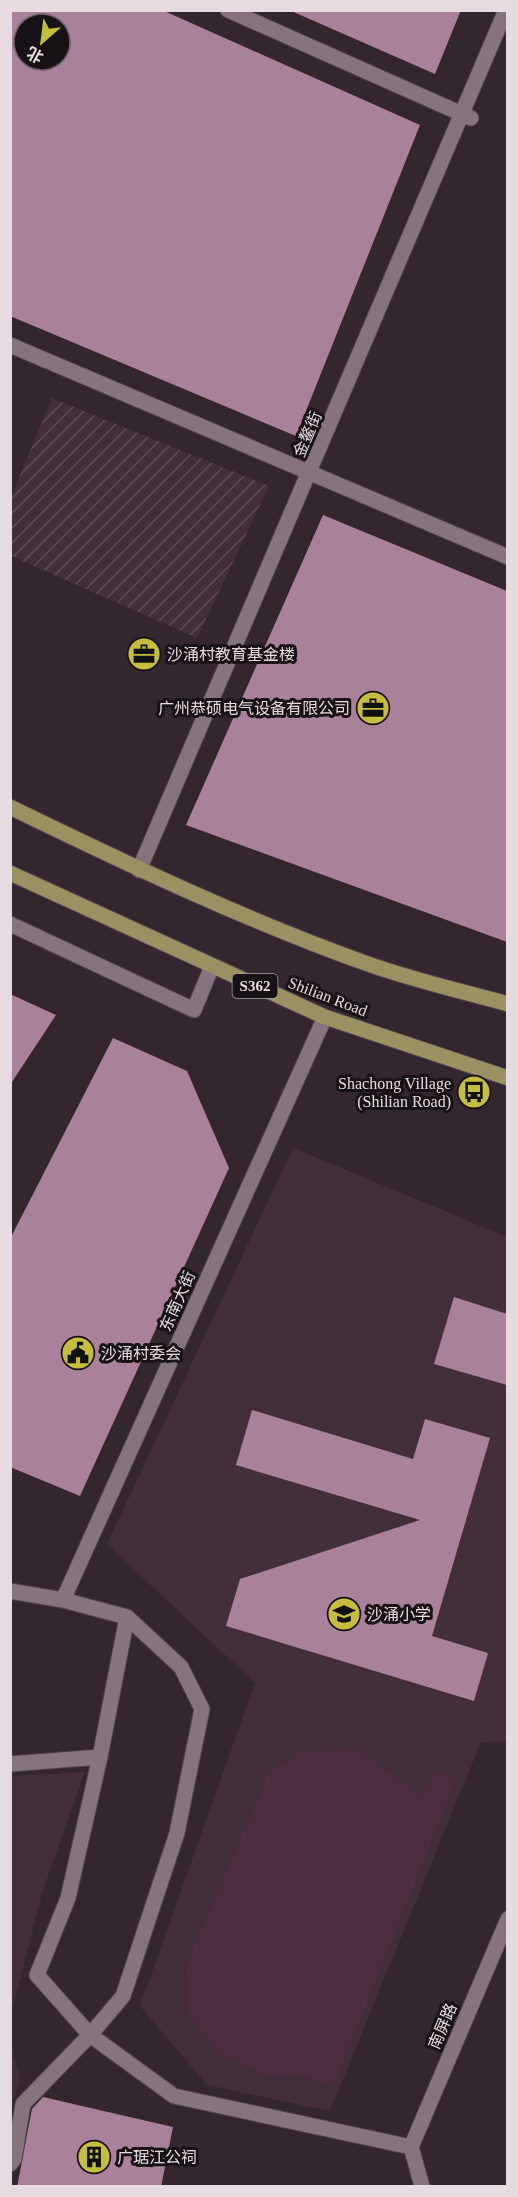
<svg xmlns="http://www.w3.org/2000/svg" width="518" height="2197" viewBox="0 0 518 2197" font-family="'Times New Roman','Noto Sans SC',serif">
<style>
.built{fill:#422f3b}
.industrial{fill:url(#industrial-furrows)}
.pitch{fill:#4b2d41}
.building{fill:#a9819b;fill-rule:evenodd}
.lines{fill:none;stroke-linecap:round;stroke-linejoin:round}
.minor-casing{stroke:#50444c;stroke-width:17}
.major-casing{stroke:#50444c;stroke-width:17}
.minor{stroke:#85747f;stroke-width:15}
.major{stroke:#9a9163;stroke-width:15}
.labels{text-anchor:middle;stroke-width:6;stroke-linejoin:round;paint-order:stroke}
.shield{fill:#181216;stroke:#a89fa4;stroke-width:1.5}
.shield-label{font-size:15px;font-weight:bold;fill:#e5dbe1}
.street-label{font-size:16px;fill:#e5dbe1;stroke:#181216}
.poi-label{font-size:16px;fill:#e5dbe1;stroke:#181216;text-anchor:start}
</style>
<defs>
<pattern id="industrial-furrows" width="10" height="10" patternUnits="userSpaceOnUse" patternTransform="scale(1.5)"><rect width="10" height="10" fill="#422f3b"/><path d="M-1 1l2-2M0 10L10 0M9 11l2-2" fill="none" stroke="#5d4d57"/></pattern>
</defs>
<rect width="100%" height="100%" fill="#34262f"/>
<!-- built -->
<path class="built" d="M293,1148l214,89v505h-26l-151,369 -123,-26 -67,-79 115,-323 -148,-139z
M85,1772l-43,121 -31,122v-239z
M11,2043l9,36 -9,32h-1z"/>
<!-- industrial -->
<path class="industrial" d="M52,398l217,88 -72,152 -186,-82v-59z"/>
<!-- pitch -->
<path class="pitch" d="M357,1749l64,47 17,-25 19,8 -124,308 -30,-12 -33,3 -49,-23 -32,-40 -3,-49 84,-195 31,-19z"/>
<!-- building -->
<path class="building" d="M10,10h152l258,115 -124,311 -286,-120zM24,24h36v36h-36z
M289,10h172l-26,64z
M323,515l184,76v351l-321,-117z
M10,994l46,21 -46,70z
M113,1038l74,33 42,97 -149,328 -70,-29v-228z
M454,1297l53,17v71l-73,-21z
M252,1410l161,49 12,-40 65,19 -58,198 56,17 -14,48 -248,-75 14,-47 180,-59 -184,-55z
M43,2097l130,30 -12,60h-144l15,-78z"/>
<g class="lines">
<defs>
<path id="minor" d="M228,10l243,108
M10,345l498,212
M139,870l367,-860
M10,924l184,86 18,-44
M10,1591l53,9 64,17 54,50 21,42 -25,124 -54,163 -33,39 -67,69 -9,55 -4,5
M63,1600l262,-583
M127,1617l-27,140 -32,141 -31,77 53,60 84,61 237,51
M10,1764l90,-7
M411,2147l97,-228
M411,2147l11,39"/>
<path id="major" d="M10,807c117,57 235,113 358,157 45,16 93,27 140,40
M10,873l315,144 183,61"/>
</defs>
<!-- minor casing -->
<use href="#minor" class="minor-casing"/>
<!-- major casing -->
<use href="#major" class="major-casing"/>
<!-- minor -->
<use href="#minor" class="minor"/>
<!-- major -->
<use href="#major" class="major"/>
</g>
<!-- icons -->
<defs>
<symbol id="office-disc" viewBox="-11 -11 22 22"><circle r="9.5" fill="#c4bd3e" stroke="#181216"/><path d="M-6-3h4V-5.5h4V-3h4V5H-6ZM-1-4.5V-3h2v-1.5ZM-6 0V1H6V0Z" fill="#111"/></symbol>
<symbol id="bus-disc" viewBox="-11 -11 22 22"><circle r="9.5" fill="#c4bd3e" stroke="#181216"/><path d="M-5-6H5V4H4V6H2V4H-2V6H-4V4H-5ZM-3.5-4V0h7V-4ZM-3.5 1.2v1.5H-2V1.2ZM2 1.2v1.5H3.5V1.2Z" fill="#111"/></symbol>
<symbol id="civic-disc" viewBox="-11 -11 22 22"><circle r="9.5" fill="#c4bd3e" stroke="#181216"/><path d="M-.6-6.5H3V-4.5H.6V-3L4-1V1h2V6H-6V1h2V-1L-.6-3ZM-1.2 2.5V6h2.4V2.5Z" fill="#111"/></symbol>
<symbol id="school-disc" viewBox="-11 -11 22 22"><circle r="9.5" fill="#c4bd3e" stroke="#181216"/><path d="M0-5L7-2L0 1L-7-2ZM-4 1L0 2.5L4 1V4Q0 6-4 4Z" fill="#111"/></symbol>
<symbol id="building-disc" viewBox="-11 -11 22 22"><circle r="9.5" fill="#c4bd3e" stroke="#181216"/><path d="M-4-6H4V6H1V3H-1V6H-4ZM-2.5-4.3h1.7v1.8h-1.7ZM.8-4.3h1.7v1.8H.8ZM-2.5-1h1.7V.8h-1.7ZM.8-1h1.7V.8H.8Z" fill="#111"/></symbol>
</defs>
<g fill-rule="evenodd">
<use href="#office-disc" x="125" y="635" width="38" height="38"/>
<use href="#office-disc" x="354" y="689" width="38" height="38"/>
<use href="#bus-disc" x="455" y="1073" width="38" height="38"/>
<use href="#civic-disc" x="59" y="1334" width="38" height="38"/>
<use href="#school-disc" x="325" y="1595" width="38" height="38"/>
<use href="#building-disc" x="75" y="2138" width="38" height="38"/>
</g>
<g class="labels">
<!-- shield labels -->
<rect class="shield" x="232.5" y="974" width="45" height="24" rx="4.5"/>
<g class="shield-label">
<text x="255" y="991">S362</text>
</g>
<!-- street labels -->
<g class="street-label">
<text transform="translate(307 434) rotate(-67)" y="6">金鳌街</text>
<text transform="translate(328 996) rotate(21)" y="6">Shilian Road</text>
<text transform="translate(177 1301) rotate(-66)" y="6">东南大街</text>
<text transform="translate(442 2026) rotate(-67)" y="6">南屏路</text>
</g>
<!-- poi labels -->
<g class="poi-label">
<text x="167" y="660">沙涌村教育基金楼</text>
<text x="350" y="714" text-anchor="end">广州恭硕电气设备有限公司</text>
<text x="451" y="1089" text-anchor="end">Shachong Village<tspan x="451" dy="18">(Shilian Road)</tspan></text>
<text x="101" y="1359">沙涌村委会</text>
<text x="367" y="1620">沙涌小学</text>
<text x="117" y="2163">广琚江公祠</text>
</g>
</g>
<!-- border -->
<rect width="518" height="2197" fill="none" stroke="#e5dbe1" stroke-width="24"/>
<!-- north arrow -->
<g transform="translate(42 42) rotate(208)"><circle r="28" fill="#181216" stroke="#6a6267" stroke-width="1.5"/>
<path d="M0-4.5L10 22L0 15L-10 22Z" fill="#c4bd3e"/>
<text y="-9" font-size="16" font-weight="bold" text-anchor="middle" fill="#e5dbe1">北</text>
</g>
</svg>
